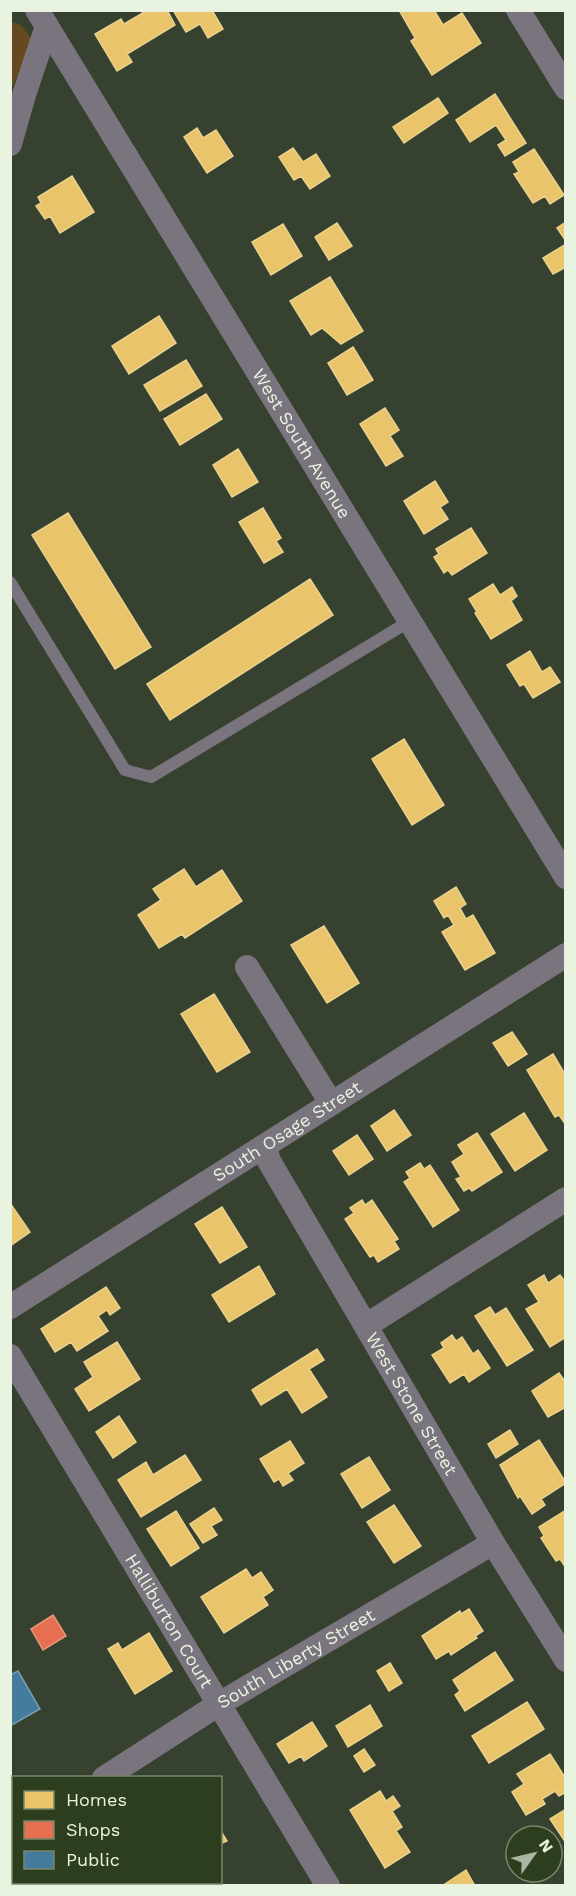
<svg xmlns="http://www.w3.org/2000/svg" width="576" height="1896" viewBox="0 0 576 1896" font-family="'Work Sans',sans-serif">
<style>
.green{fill:#664a1f}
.homes{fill:#e9c46a;stroke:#e9d28d;stroke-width:1.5}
.shops{fill:#e76f51;stroke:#e7977c;stroke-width:1.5}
.public{fill:#457b9d;stroke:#769fb1;stroke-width:1.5}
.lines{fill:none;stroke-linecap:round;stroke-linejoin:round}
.lane{stroke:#7a747e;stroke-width:12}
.street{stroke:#7a747e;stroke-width:24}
.labels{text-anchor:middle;stroke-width:6;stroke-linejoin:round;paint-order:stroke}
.street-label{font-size:18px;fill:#e8f4e0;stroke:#2c3e1d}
</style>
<rect width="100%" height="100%" fill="#37412f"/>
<!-- green -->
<path class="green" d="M11,22l10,3 12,16 -21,47 -1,8z"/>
<!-- homes -->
<path class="homes" d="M141,10h26l8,15 -48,29 5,8 -15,9 -22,-37 26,-15 3,5 19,-11z
M173,10h39l11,19 -15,9 -8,-14 -14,8z
M399,10h35l9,15 19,-12 19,30 -49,32 -21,-34 4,-3z
M495,94l31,49 -21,13 -7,-11 8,-5 -10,-15 -26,17 -14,-22z
M438,98l10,15 -44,30 -11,-16z
M197,128l6,10 13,-8 17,26 -26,17 -23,-36z
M293,148l10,14 13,-8 14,22 -20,13 -9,-13 -7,4 -15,-23z
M534,149l30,46 -14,9 -5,-8 -12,7 -19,-29 5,-2 -6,-10z
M72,176l22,36 -34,21 -10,-17 -5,3 -9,-13 5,-3 -3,-6z
M566,222v19l-9,-13z
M337,223l15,23 -23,14 -14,-23z
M283,224l19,32 -31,19 -19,-33z
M566,244v23l-13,7 -10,-16z
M330,277l33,54 -22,13 -19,-16 -11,7 -21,-34z
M159,316l17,27 -47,31 -17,-28z
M353,347l20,33 -26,15 -19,-32z
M186,360l16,26 -42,25 -16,-26z
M206,394l16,25 -42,26 -16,-26z
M385,408l14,22 -9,6 13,20 -17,10 -26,-42z
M238,449l20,33 -26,15 -19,-32z
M435,481l13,21 -8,5 8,12 -24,15 -20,-33z
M263,508l18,30 -5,3 7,11 -19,11 -25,-41z
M68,513l83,134 -36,22 -83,-134z
M471,528l16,25 -35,22 -4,-5 -4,3 -10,-16 5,-3 -3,-5z
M310,579l23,36 -163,105 -23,-36z
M493,584l7,11 12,-8 5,9 -6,5 11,19 -31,19 -16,-26 2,-1 -8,-13z
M530,651l12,21 8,-5 10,15 -27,16 -9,-14 -4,2 -13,-21z
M404,739l40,66 -32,20 -40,-66z
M184,869l12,18 26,-17 20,31 -57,37 -3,-4 -23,14 -21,-33 23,-15 -8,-11z
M456,887l10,17 -6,4 6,11 7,-4 22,38 -30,17 -23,-38 12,-7 -6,-10 -4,3 -10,-17z
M324,926l35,57 -32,20 -36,-58z
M214,994l36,58 -33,20 -36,-58z
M512,1032l15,22 -19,12 -15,-23z
M553,1054l13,22v49l-7,-10 -4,2 -28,-47z
M394,1110l17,25 -24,16 -16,-25z
M524,1113l23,37 -32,21 -24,-37z
M477,1133l25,39 -30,19 -3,-3 -5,3 -8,-12 5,-2 -9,-15 12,-8 -6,-9z
M357,1135l16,24 -24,16 -16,-24z
M420,1163l4,6 6,-4 29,45 -26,17 -29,-45 6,-4 -4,-6z
M362,1200l3,5 7,-5 26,39 -4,2 5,8 -21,13 -4,-7 -4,2 -25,-38 9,-6 -4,-5z
M10,1203l20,29 -20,14z
M222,1207l25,40 -27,16 -25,-39z
M259,1266l16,28 -46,28 -17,-27z
M544,1275l4,8 12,-8 6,8v54l-16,10 -24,-38 13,-7 -11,-17z
M106,1287l14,21 -10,7 -3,-5 -9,6 10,15 -31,20 -6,-9 -16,10 -14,-23z
M490,1307l5,8 11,-7 27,42 -26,16 -32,-50z
M452,1335l4,6 6,-4 11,17 5,-4 12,18 -21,14 -5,-8 -14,9 -18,-28 12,-7 -3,-5z
M117,1342l23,37 -51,32 -14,-22 18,-12 -9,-15z
M317,1349l7,11 -15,9 18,28 -25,16 -15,-24 -26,16 -9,-15z
M559,1373l7,10v24l-18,10 -16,-26z
M119,1416l17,26 -23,16 -17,-26z
M510,1430l8,14 -22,14 -8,-14z
M539,1440l27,43 -25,16 4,6 -13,9 -12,-18 -2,2 -18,-33z
M290,1441l14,22 -16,10 5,7 -10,6 -4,-7 -5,3 -14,-23z
M185,1455l16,25 -60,37 -23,-37 28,-18 7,13z
M369,1457l21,33 -28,18 -21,-34z
M394,1505l27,41 -27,17 -27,-41z
M214,1508l8,12 -11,6 6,9 -14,8 -13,-19z
M566,1510v58l-6,-9 -4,2 -15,-23 3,-2 -5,-9z
M176,1511l23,37 -28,18 -24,-37z
M246,1569l6,9 9,-6 12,18 -10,7 5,8 -44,28 -23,-36z
M469,1609l14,22 -8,5 2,2 -26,17 -2,-4 -13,8 -14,-23 38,-25 1,3z
M149,1633l23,38 -37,23 -27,-45 10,-6 4,7z
M495,1652l18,28 -48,31 -10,-16 5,-4 -7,-11z
M390,1663l12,20 -13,8 -12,-20z
M527,1702l17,27 -55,34 -17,-27z
M370,1705l12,21 -34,21 -12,-21z
M312,1722l15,24 -23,15 -3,-5 -12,7 -12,-19z
M364,1749l11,16 -11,7 -10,-16z
M550,1754l16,25v13l-7,4 -4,-5 -13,8 3,5 -19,11 -14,-23 12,-8 -7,-10z
M380,1791l6,10 7,-5 7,10 -8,5 10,16 -6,4 14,21 -25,16 -35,-58z
M566,1809v34l-16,-24z
M220,1830l7,11 -7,3z
M466,1870l9,16h-33z"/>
<!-- shops -->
<path class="shops" d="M53,1615l13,21 -23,14 -12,-21z
M14,1882h60l-5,4h-59z"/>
<!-- public -->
<path class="public" d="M18,1671l22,38 -30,17v-51z"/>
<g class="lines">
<!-- lane -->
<path class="lane" d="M10,582l115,188 26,7 259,-156"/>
<!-- street -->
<g class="street">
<path id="s1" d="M37,10l529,867"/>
<path d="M518,10l48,78"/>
<path d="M10,144l14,-49 23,-69"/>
<path d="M247,967l84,136"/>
<path id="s2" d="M265,1146l4,15 224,382 73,117"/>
<path id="s3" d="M10,1307l556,-352"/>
<path d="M367,1325l199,-126"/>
<path id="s4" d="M10,1356l318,530"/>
<path id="s5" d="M104,1778l115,-74 274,-161"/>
<path d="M10,1837l4,-2"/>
</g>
</g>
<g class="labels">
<!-- street labels -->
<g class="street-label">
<text dy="6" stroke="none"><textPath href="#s1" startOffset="508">West South Avenue</textPath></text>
<text dy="6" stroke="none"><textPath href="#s3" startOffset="328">South Osage Street</textPath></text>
<text dy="6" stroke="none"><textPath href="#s2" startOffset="297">West Stone Street</textPath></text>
<text dy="6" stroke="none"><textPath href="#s4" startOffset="309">Halliburton Court</textPath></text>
<text dy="6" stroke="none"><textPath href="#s5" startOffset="226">South Liberty Street</textPath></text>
</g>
</g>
<!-- border -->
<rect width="576" height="1896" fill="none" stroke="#e8f4e0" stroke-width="24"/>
<!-- legend -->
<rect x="12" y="1776" width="210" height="108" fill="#2c3e1d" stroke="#77876b" stroke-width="1.5"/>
<rect x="24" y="1791" width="30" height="18" fill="#e9c46a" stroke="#77876b" stroke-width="1.5"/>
<text x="66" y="1806" font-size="18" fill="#e8f4e0">Homes</text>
<rect x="24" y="1821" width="30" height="18" fill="#e76f51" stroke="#77876b" stroke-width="1.5"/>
<text x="66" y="1836" font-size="18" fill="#e8f4e0">Shops</text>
<rect x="24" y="1851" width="30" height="18" fill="#457b9d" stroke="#77876b" stroke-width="1.5"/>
<text x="66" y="1866" font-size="18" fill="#e8f4e0">Public</text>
<!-- north arrow -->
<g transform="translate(534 1854) rotate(56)"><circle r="28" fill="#2c3e1d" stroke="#77876b" stroke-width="1.5"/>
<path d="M0-4.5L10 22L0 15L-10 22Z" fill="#aab5a2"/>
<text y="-9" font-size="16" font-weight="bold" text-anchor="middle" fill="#e8f4e0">N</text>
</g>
</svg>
